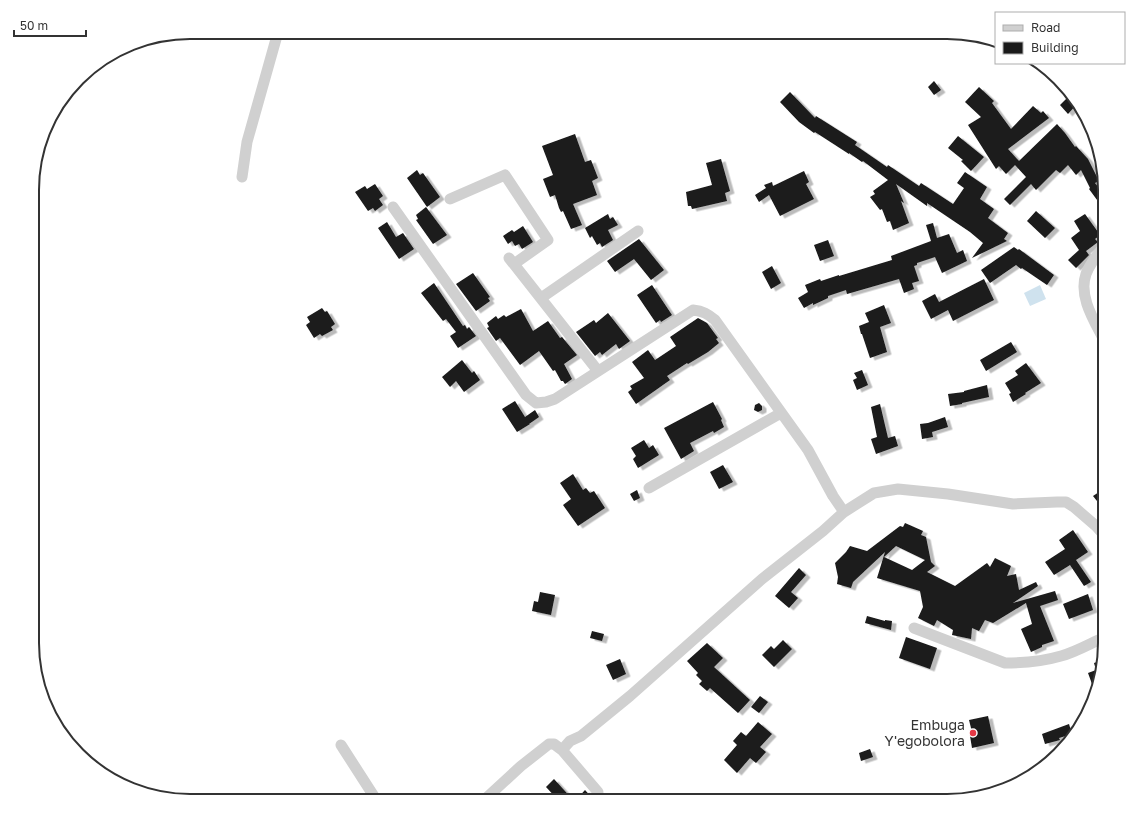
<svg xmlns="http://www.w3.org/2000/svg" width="1137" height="833" viewBox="0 0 1137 833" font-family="'Golos Text',sans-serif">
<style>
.water{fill:#cfe2ee}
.building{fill:#1a1a1a;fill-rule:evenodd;filter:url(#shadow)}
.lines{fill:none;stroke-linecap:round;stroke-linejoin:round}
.street{stroke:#d0d0d0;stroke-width:11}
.poi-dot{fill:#e63946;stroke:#fff;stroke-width:1.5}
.labels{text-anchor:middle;stroke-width:4;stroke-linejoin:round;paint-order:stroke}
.poi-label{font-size:14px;fill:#333;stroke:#fff;text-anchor:end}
.rim{fill:none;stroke:#333;stroke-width:2}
</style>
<defs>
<filter id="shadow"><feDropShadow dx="4.5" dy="2.5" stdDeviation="0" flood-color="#0004"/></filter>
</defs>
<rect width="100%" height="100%" fill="#fff"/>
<!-- water -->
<path class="water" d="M1040,285l6,14 -16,7 -6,-13z"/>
<!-- building -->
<path class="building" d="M934,81l7,9 -7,5 -6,-8z
M979,87l15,14 -2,2 19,26 22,-23 8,7 2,-2 6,7 -41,31 11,12 38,-37 8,9 10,14 1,-1 12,13 11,22 -4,2 10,13v4l-5,4 -11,-15 1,-1 -9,-18 -5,5 -8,-10 -8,8 -4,-3 -20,20 -5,-6 -21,21 -6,-6 22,-22 -11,-12 -9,9 -7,-8 -3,3 -28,-44 13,-8 -16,-15z
M790,92l25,26 1,-2 41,26 -2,3 32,22 1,-2 31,21 2,-3 32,21 11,-16 -7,-5 8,-11 22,15 -7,12 14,10 -6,9 20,15 -4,6 3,2 -35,17 11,-15 -13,-11 -43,-29v3l-31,-22 8,19 -3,-2 8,22 -16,7 -3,-9 -3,1 -5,-13 -2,1 -10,-13 5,-3 -2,-3 15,-11 -25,-19 -1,1 -13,-9v1l-34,-22 -1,1 -15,-11 -19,-20z
M1069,96l7,9 -8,9 -8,-9z
M575,134l10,28 6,-2 7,18 -6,3 5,14 -24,9 9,21 -11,4 -8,-18 -2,1 -2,-4 -4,-13 -5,2 -7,-18 10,-4 -11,-29z
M958,136l26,21 -13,14 -10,-10 2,-1 -15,-12z
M721,159l9,32 -5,2 2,8 -35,8 -1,-3h-3l-2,-14 26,-7 -6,-22z
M417,170l3,5 3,-2 17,24 -13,10 -20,-29z
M804,171l5,11 -3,2 8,15 -34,17 -11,-21 -10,7 -4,-7 11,-7 -2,-3 8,-3 1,4z
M375,184l8,12 -4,3 4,6 -8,6 -2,-3 -5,3 -13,-19 10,-6 2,3z
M426,207l21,28 -14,9 -17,-24 2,-1 -2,-4z
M1036,211l19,17 -10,10 -18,-17z
M608,214l2,5 3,-2 5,8 -10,5 5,10 -11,7 -2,-4 -3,2 -5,-9 -2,2 -5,-10z
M1085,214l13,18 1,4 -4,3 3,3 -12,9 3,4 -13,13 -8,-8 11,-10 -8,-12 9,-7 -6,-10z
M387,222l9,15 7,-4 11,16 -15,10 -21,-31z
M933,223l4,15 12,-4 8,19 6,-3 4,11 -25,12 -7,-16 -18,6v2l-3,1 5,15 -7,2 2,6 -10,4 -5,-14 -52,15 -1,-4 -18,6v2l-15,7v-2l-9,5 -6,-10 10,-6 -3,-7 15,-6 1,2 18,-6v1l53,-16 -1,-4 40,-15 -5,-16z
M523,226l10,16 -11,7 -3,-5 -4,2 -3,-5 -4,3 -5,-8 9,-6 2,2z
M639,239l25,31 -13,10 -17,-21 -19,13 -8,-11z
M828,240l6,16 -14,5 -6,-16z
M1014,247l4,3 1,-1 35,26 -7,10 -25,-17 -1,1 -5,-4 -26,18 -9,-13z
M772,266l9,17 -10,6 -9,-17z
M473,273l17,24 -2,1 2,3 -14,10 -20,-27z
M984,279l10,21 -41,21 -5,-11 -17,9 -9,-18 13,-7 4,8z
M434,283l29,43 2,-1 2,4 2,-2 7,9 -18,12 -8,-12 6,-4 -10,-13 -3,2 -22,-28z
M652,285l20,30 -11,7 -1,-2 -4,3 -19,-28z
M884,305l7,18 -11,4 7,25 -17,6 -8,-24h-1l-2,-8 10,-4 -4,-9z
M322,308l3,4 2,-1 8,13 -4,3 2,3 -11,6 -2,-2 -6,4 -8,-13 4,-3 -3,-5z
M521,309l12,22 15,-10 12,17 2,-1 15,18 -13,9 8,15 -7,5 -2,-3h-2l-6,-11 -2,1 -14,-20 -19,14 -20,-27 -4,3 -9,-13 2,-1 -2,-4 9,-7 2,3 6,-4 2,2z
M608,313l22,28 -11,8 -3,-5 -14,11 -2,-3 -5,4 -19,-24 18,-12 2,3z
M698,318l9,5 11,15 -2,1 3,4 -11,9 -20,12 -1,-1 -20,13 3,4 -34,24 -8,-12 4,-3 -2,-3 14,-8 -12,-16 16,-12 7,10 21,-14 -6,-9z
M1011,342l6,10 -31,19 -6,-11z
M462,360l10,13 2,-2 6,9 -16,12 -8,-11 -6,6 -8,-10z
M1026,363l15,20 -16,10 1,1 -13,8 -4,-8 2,-1 -6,-10 13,-8 -3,-4z
M862,370l6,15 -11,5 -4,-10 4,-2 -3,-5z
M987,385l2,12 -27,6v1l-12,2 -2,-12 16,-2v-1z
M515,401l10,16 10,-7 4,7 -10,7h1l-13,8 -15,-23z
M713,402l9,17 -1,1 3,7 -10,6 -1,-2 -23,12 4,8 -13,8 -17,-31z
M759,403l3,3v4l-4,2 -4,-2 1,-5z
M880,404l8,34 7,-2 3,10 -22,8 -5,-15 6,-2 -6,-30z
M945,417l3,10 -16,5 1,5 -11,2 -2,-15 8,-1z
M644,440l5,8 4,-3 6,10 -21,13 -5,-9 3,-3 -5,-8z
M723,465l10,17 -14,7 -9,-17z
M573,474l10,16 3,-2 4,5 4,-2 11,17 -27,18 -15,-21 8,-6 -11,-16z
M1105,488v23l-12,-15z
M637,490l3,8 -6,3 -4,-7z
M905,523l18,8 -2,4 5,2 5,25 4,4 -8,6 28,14 32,-23 3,4 5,-9 16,8 -4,10 9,-2 3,16 17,-8 2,4 -25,17 42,-12 3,9 -18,6 14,35 -12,4v2l-11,5 -10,-23 11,-5 -6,-21 -33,20 -8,-3 -6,11 -7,-3 -1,11 -19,-4 1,-5 -16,-10 -3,6 -16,-8 5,-11 -3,-16 -43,-13 8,-26 -32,30 -2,6 -14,-4 1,-7 -3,-14 11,-11 4,-6 17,5 33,-25 3,1zM896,546l29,14 -13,10 -28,-13z
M1073,530l15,22 -12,8 15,22 -7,4 -14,-21 -16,10 -9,-13 20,-13 -6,-9z
M799,568l7,7 -15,17 7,6 -9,10 -14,-12z
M540,592l15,3 -4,20 -19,-4 2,-10 4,1z
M1088,594l5,16 -24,9 -6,-15z
M867,616l18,5v-1l7,1 -1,9 -26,-7z
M592,631l12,3 -2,7 -12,-3z
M906,637l31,11 -7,21 -31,-11z
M783,640l9,9 -18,18 -12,-12 9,-9 3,3z
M707,643l16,15 -9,9 36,33 -12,13 -28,-25 -3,3 -8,-7 3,-3 -6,-6 2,-2 -11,-12z
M620,659l6,15 -13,6 -7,-15z
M1103,660l-6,34 -1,1 -8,-22 8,-3 -2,-7z
M760,696l8,6 -9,11 -8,-6z
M988,716l6,27 -22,5 -2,-12h3l-4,-16z
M758,722l14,12 -12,13 6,5 -10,11 -6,-5 -13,15 -13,-13 13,-15 -4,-4 8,-9 5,4z
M1069,724l3,10 -13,4 1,2 -15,4 -3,-10z
M870,749l3,8 -12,4 -2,-8z
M554,779l20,22h-15l-13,-14z
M585,790l10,11h-20z"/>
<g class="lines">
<!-- street -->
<path class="street" d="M242,177l5,-35 31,-110
M450,199l55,-24 43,65 -34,24
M393,207l133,188 10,8 10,-1 9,-3 138,-89c10,1 15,4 22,10l93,130 25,46 11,16
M1105,245c-7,9 -15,18 -19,29 -8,23 9,48 19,68
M509,258l89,113
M541,298l97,-67
M649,488l132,-75
M914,628l91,35c19,0 39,-2 56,-7 15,-4 30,-13 44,-19
M341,745l36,56
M562,750l36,42
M483,801l38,-35 28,-22h5l8,6 8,-9 11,-5 49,-40 132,-117 61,-48 21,-19 30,-19 24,-4 50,5 65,10 44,-2h9l8,5 22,19 9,10"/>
</g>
<!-- markers -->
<circle class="poi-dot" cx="973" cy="733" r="4"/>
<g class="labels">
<!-- poi labels -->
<g class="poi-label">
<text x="965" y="730">Embuga<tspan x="965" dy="16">Y'egobolora</tspan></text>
</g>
</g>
<!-- crop -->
<path d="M0 0H1137V833H0ZM190 39H947A151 151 0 0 1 1098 190V643A151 151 0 0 1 947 794H190A151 151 0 0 1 39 643V190A151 151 0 0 1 190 39Z" fill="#fff" fill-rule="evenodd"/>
<path class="rim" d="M190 39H947A151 151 0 0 1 1098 190V643A151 151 0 0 1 947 794H190A151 151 0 0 1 39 643V190A151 151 0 0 1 190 39Z"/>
<!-- legend -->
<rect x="995" y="12" width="130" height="52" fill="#ffffff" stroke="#adadad"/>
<rect x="1003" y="25" width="20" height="6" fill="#d0d0d0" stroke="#adadad"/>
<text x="1031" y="32" font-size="12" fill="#333333">Road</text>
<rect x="1003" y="42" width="20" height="12" fill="#1a1a1a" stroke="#adadad"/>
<text x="1031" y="52" font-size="12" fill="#333333">Building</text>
<!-- scale -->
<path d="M14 30v6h72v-6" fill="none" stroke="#333333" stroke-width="2"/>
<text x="20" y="30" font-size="12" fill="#333333" stroke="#ffffff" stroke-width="3" paint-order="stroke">50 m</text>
</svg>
